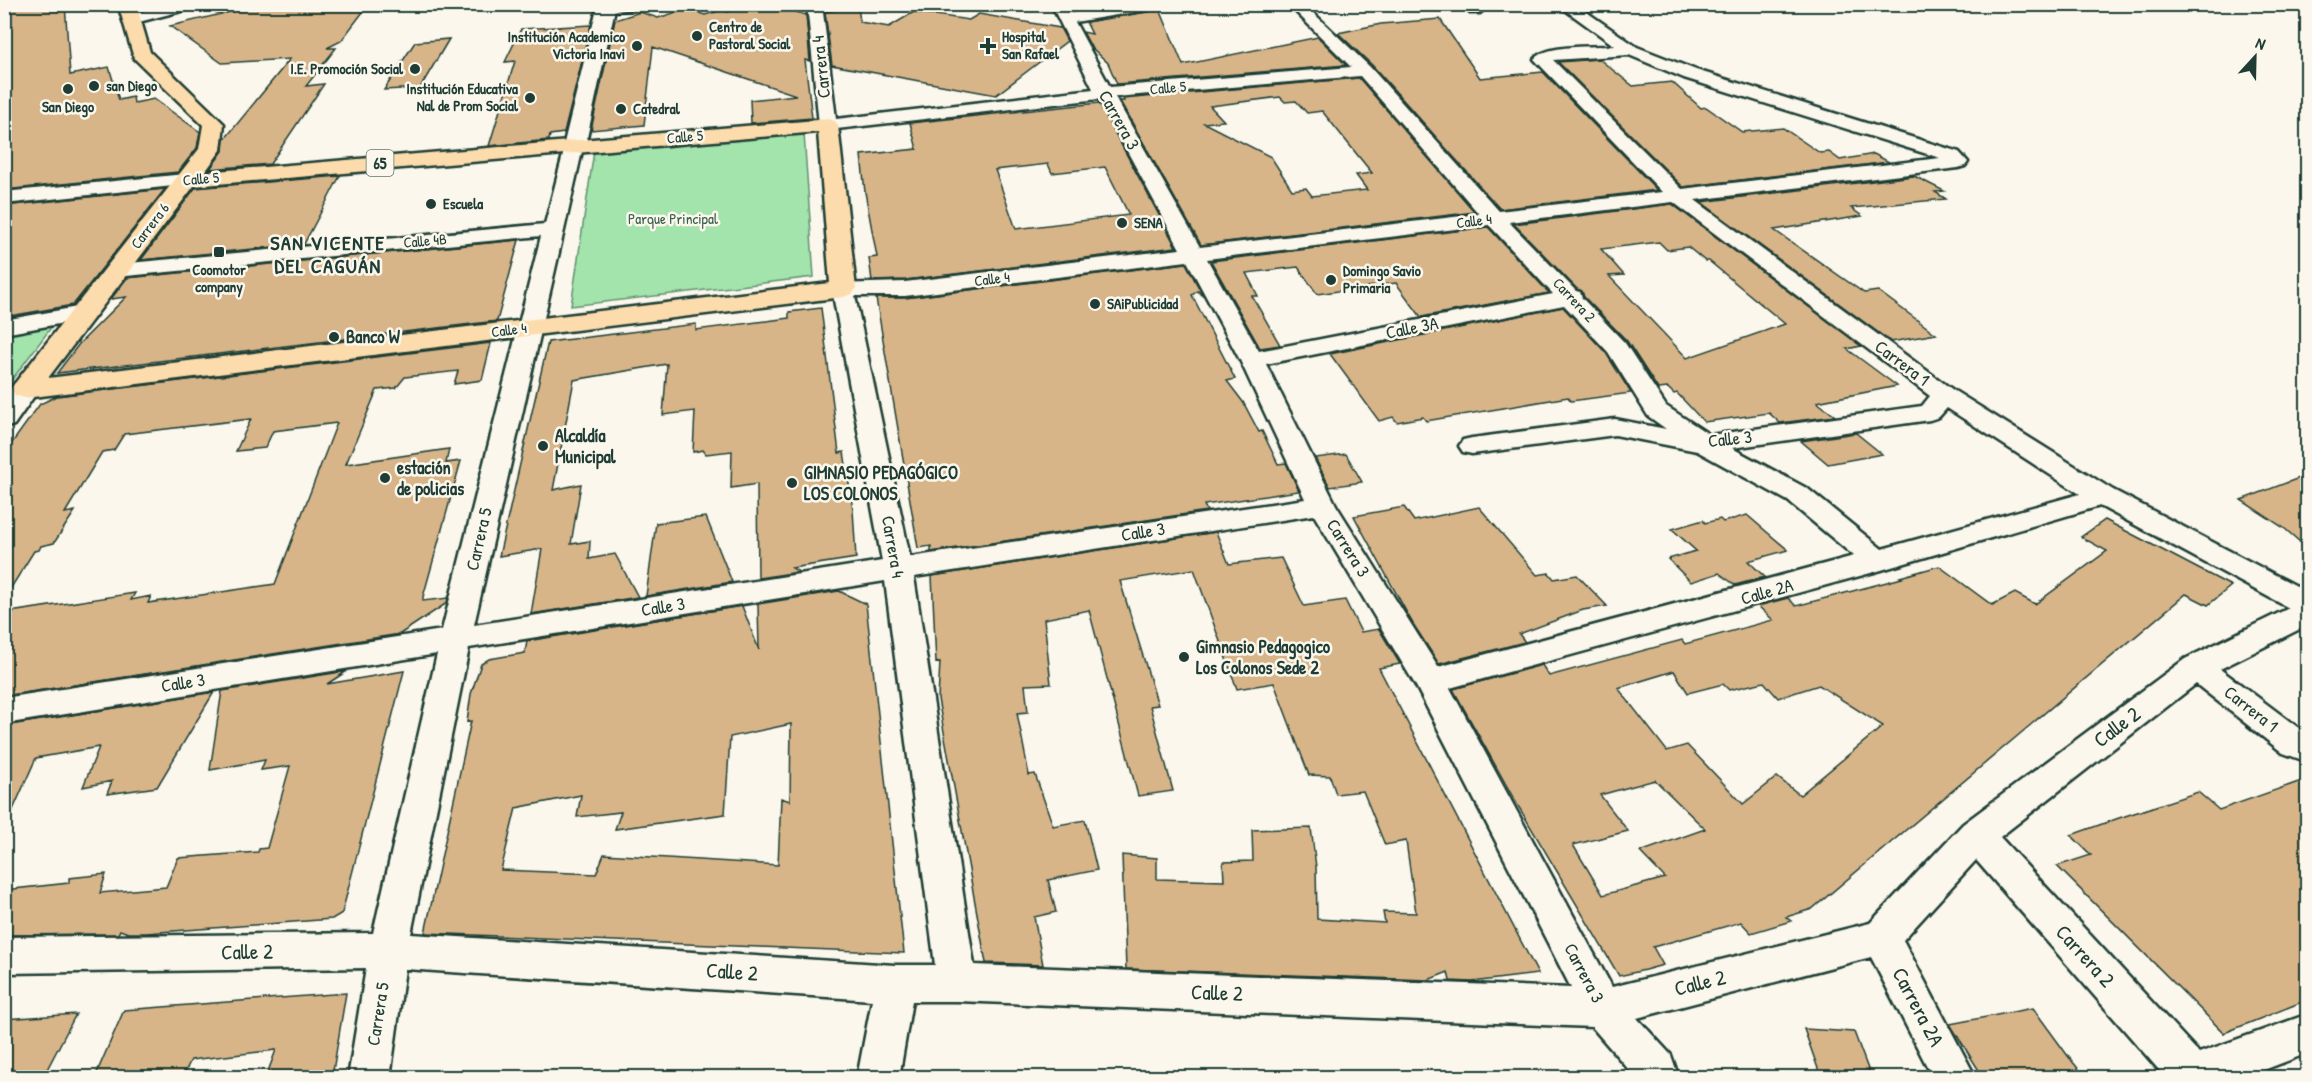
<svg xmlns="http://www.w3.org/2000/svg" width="2312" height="1082" viewBox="0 0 2312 1082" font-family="'Patrick Hand',sans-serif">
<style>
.green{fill:#a3e3ac;stroke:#619070;stroke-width:1.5}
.building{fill:#d7b589;stroke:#1f3d34;stroke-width:1.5;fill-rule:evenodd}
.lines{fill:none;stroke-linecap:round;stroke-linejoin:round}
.street-casing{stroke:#1f3d34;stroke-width:5}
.secondary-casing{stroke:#1f3d34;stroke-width:5}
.primary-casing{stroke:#1f3d34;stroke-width:5}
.street{fill:#fbf7ec;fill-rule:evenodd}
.secondary{fill:#fbf7ec;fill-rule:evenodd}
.primary{fill:#fcdcac;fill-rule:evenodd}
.poi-dot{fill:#1f3d34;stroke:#fbf7ec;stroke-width:2}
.labels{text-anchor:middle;stroke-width:5;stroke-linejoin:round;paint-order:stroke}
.far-poi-label{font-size:15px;font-weight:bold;fill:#1f3d34;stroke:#fbf7ec;text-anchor:start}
.far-street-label{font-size:15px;fill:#1f3d34;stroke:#fbf7ec}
.far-park-label{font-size:15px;fill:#395e4c;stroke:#fbf7ec}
.shield{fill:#fbf7ec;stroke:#61756b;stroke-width:1.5}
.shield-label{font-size:16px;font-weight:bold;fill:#1f3d34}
.street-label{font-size:18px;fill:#1f3d34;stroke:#fbf7ec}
.poi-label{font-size:18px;font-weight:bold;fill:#1f3d34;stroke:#fbf7ec;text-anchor:start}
.far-district-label{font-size:20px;font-weight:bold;letter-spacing:1.5px;fill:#1f3d34;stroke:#fbf7ec}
.near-street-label{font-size:21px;fill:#1f3d34;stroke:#fbf7ec}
</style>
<rect width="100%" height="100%" fill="#fbf7ec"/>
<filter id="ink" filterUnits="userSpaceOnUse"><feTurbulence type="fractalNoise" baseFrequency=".0167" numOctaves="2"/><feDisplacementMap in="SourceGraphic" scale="12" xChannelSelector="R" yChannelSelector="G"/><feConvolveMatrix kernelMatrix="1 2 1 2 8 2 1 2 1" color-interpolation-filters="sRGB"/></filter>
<g filter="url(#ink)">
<!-- green -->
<path class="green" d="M804,134l10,143 -243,29 23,-155z
M53,325l-48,64v-56z"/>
<!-- building -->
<path class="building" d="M9,4h56l5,71 39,-8 10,33 14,-3 1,6 20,-4 46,33 -3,16 -19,24 -174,18v-111l2,-6 4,-1z
M264,4h105l-28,37 -14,7h9l-30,38 18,-2 -54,80 -60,5 13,-18 1,-11 66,-81 -68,4 -52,-37z
M750,4h17l39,11 4,46 -5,-1 7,58 -61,5 -1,-23 46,-5 -143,-48 -9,78 -53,5 24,-110 25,-8 18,6 28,-9 19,6 17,-5 6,2z
M858,6l2,16 29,5 25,-15 55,8 10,-6 81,14 7,13 -71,54 -164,-30 -7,-53z
M1159,7l24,58 135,-28 28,28 -229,19 -9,-21 -17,-16 -8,-15 9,2 -6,-12 67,-11z
M1440,19l40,59 63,-6 114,118 -157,19 -128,-144 -34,-32 43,-9z
M591,25l-27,108 -14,2 -1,5 -60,6 26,-85 -10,1 16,-33z
M449,39l-29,49 -36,2 31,-48z
M1599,59l34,27 39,-4 29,26 5,-1 36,25 41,-4 37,25 9,-1 11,8 34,-6 15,8 -206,25 -125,-125z
M1359,78l116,134 -274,33 -81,-144h4l-1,-2zM1280,97l5,5 11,-1 11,12 15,-2 50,62 -16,2 11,15 -55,6 -6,-8 -14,2 -21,-33 -67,-34 20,-2 -14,-15z
M1099,103l77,144 -271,33 -33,1 -3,-23 8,-1 -12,-65 -4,-37 56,-6 -7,-26zM1048,164l4,9 53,-6 24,48 -113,14 -21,-59z
M340,176l-36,68 -163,16 54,-72z
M1914,176l30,15 -9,1 11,7 -95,9 11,8 -88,14 90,63 14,-2 58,43 -45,8 -190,-140z
M165,189l-92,116 -69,12v-111z
M1672,204l189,142 -14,3 50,37 -80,16 18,14 -55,7 -11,-10 -65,9 -27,-29 -3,1 -6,-6 -10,1 -31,-48 -43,-44 -2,-6 -5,-2 -63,-65zM1659,242l8,8 21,-3 17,14h4l76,63 -98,34 -78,-82 15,-1 -23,-26z
M1488,227l61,66 -128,24 -25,-34 -79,11 -19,-27 -52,6 12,23h-6l28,49 -20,3 -49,-87z
M519,240l-22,81 -440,52 22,-29 47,-47 -15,2 16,-21z
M1186,263l17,33 -5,-5 -6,4 43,84 -8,2 16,21 16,30 3,-1 16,33 8,-1 13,28 -95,14 3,6 -276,41v-6l-13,2 -42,-250h29z
M1563,307l43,46 25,40 -60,8 -3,-4 -142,24 -3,-4 -26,5 -4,-5 -14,4 -49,-67z
M821,308l18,145 5,-1 9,58 3,48 -64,10 7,4 -41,6 -1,-94 -26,4 1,-37 -26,3 -3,-4 -10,2 2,-41 -32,4 4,-51 -93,16 -21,110 28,-6 -10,60 19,-3 -1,18 26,-5 23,43 -107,17 11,-65 -43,7 49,-214 148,-18v6l93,-12v-6z
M491,343l-9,37 -28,4 4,-13 -53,6 -9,11 -19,2 -31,74 103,-15 -3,14 15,-2 -38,136v4l25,-3 -1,5 -47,31 -396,62v-83l131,-20 -4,7 20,-4 -3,7 127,-19 62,-161 -64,8 -8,17 -29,3 15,-32 -127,15 -10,16 -12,2 -37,61 10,-2 -21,32 -13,3 -2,4 -5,1 -30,48v-145l36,-50 17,-8z
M1856,433l26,21 -54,10 -27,-23z
M1346,454l16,28 -32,5 -15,-29z
M2307,475v73l-23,-20 -43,-28z
M1404,507l10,14 65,-14 58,68 12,-2 5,6 23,-4 30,31 -24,4 -64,24 6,8 -86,22 -26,-40 -59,-108z
M1747,515l41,35 -40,11 17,16 -30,8 -16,-12 -28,9 -23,-23 28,-8 -24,-22 31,-9 2,3 15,-4 3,3z
M706,517l26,65 -86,14 10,-73z
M2105,520l126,66 -23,19 -22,-11 -374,315 -26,8 5,4 -40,12 -10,-11 -88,25 10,18 -18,5 -26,6 -105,-177 -61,-110 89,-24 7,11 133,-36 3,4 88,-24 -15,-14 30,-8 8,8 106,-28 -2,-1 39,-11 53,39 23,-12 20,11 72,-53 -26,-14zM1674,671l14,22 35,-9 6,6 35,-8 14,16 41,-13 64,41 -83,69 -23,-18 -34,27 -56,-59 -20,6 -49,-63zM1655,780l50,49 -65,23 25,26 -62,17 -30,-50 55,-14 -28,-36z
M1216,532l13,32 52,-6 23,48 41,-6 16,32 18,-3 21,35 -21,4 159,306 -66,8 -22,-1 -2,-9 -20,8 -302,-11 -4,-114 35,3v21l67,2 -1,-19 30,-1 -1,-31 59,-2 5,39 1,52 68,4 -2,-11 33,1 -10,-72 -21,4 -22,-54 -27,3 -6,-18 -21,-1 -35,-92 -37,6 -43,-120 -74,12 38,124 -8,1 23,85 -35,5 -49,-186 -45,9 7,65 -26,1 3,27 -11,1 12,62 6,-1 18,52 32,-6 12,50 -49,10 8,32 -22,5 9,48 -57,-2 -48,-264 2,-37 -4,1 -4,-87z
M839,591l27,13 38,349 -479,-20 46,-212 -4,1 4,-28 10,-30 8,-5 36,-6 2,-12 215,-35 17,44 -1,-46zM791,724l-1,77 -9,-3 -3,67 -174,-11 -8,20 -95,-4 15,-62 65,-13 -4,22 44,-5 -6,17 110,-15 5,-77z
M347,671l-20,13 77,-13 -62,242 -10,6 -186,14h-18l-8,-3 -2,4 -114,1v-45l65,-7v-5l37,-4 -6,19 66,-6 12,-29 80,-6 1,-3 8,-1 23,-82 -29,4 4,-10 -55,10 12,-79z
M214,692l-57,95 -50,7 5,-13 -29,6 16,-40 -63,11 -32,72v-104z
M2307,779v221l-83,33 -167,-167 34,-11 -20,-20 48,-17 79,-26 21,18z
M346,993l-13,78 -67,6 10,-27 -85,10 -7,14 -89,3 29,-67z
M2033,1008l35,48 17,21h-102l-33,-53z
M76,1014l-33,63h-39v-58z
M1804,1029l50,3 17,45h-50z"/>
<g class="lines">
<defs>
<path id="street" d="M171,4h28l-2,3 -66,17 -8,-5 3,-3z
M600,4h41c-8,7 -29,8 -39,5z
M807,4h15l14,115 257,-30 -42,-85h15l5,9 52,-9h37l-7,5 -78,13 35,65 241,-20 -63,-63h16l66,63 129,144 163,-19 -128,-133c12,-15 61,-12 81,-13l-58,-42h18l62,43 59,23 263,82 9,10 -3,4 -7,2 -263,32 258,190 160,100 195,102v33l-88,44 88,66v27l-25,-9 -87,-69 -196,153 199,216 109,-39v39l-65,25h-77l-190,-218 -73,80 73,138h-43l-62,-121 -234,61 34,37 8,23h-43l-44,-51 -635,-26h-45l-13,77h-42l15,-78 -467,-31 -15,109h-42l18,-110 -362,5v-36l369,-4 64,-279 -433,70v-26l438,-68 99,-394 -425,41 -8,-2 -3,-5 3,-5 437,-41 20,-77 2,-4h14l2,4 -109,478 408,-64 -50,-272 3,-5 70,-2 275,-33 -81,-150 -271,31 -6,-1 -3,-4zM1629,55l55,23 256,80 -258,31 -129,-129zM1360,76l119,138 -279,33 -85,-150zM1673,202l257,194 -8,10 -212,29 -44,-29 -41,-63 -43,-45 -2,-6 -4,-1 -67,-69zM1489,225l64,69 -294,57 -52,-92zM1187,261l53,99 65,139 -395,58 -55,-261h50zM1564,305l44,47 40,64 18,13 -51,-10 -143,19 -9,2 -4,6 4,6 9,2 143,-19 82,16 91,50 66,55 -416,111 -102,-162 -70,-141zM1947,408l133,86 -198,55 -74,-60 -76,-41 198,-28 9,-3zM2100,506l189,102 -104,51 -222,165 -93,99 -258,64 -162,-299 428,-117zM1314,515l102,171 155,302 -597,-23 -60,-388zM885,581l50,384h-40l-484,-31 58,-286z
M1462,4h16l5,6 -3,3h-10z
M185,174l7,2 3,4 -3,4 -188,20v-12z
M83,306l8,2 3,5 -3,5 -87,16v-14z"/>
<path id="secondary" d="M598,4h18l-31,143 -3,5 -8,1 -8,-1 -3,-5z
M25,380l10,3 4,6 -25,36 -10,3v-31l11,-14z"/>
<path id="primary" d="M118,4h18l14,48 74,72 -3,26 -16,22 623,-53 7,2 3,4 18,164 -4,5 -9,3 -818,101 -10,-3 -4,-6 4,-6 184,-234 4,-24 -69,-67zM818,132l12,151 -782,95 146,-192z"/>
</defs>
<!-- street casing -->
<use href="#street" class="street-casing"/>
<!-- secondary casing -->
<use href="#secondary" class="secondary-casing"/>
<!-- primary casing -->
<use href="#primary" class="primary-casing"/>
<!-- street -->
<use href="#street" class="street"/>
<!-- secondary -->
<use href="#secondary" class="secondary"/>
<!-- primary -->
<use href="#primary" class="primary"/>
</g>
</g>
<!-- markers -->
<g class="poi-dot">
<circle cx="697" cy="36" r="6"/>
<circle cx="637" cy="46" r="6"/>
<path d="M985 37h6v6h6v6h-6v6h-6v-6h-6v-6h6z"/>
<circle cx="415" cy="69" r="6"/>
<circle cx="94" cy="86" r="6"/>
<circle cx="68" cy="89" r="6"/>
<circle cx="530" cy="98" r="6"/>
<circle cx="621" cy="109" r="6"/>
<circle cx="431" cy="204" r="6"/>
<circle cx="1122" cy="223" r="6"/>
<rect x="213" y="246" width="12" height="12" rx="3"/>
<circle cx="1331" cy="280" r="6"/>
<circle cx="1095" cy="304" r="6"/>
<circle cx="334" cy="337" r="6"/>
<circle cx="543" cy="446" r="6"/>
<circle cx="385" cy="478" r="6"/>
<circle cx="792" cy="483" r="6"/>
<circle cx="1184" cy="657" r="6"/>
</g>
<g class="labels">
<!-- far-poi labels -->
<g class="far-poi-label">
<text x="709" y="32">Centro de<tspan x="709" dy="17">Pastoral Social</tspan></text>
<text x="625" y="42" text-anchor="end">Institución Academico<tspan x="625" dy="17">Victoria Inavi</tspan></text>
<text x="1002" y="42">Hospital<tspan x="1002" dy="17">San Rafael</tspan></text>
<text x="403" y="74" text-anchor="end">I.E. Promoción Social</text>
<text x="106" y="91">san Diego</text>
<text x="518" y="94" text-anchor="end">Institución Educativa<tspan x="518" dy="17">Nal de Prom Social</tspan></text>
<text x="68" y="112" text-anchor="middle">San Diego</text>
<text x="633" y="114">Catedral</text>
<text x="443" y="209">Escuela</text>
<text x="1134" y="228">SENA</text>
<text x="219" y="275" text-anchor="middle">Coomotor<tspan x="219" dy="17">company</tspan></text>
<text x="1343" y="276">Domingo Savio<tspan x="1343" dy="17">Primaria</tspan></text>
<text x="1107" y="309">SAiPublicidad</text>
</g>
<!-- far-street labels -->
<g class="far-street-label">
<text transform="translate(1168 88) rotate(-5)" y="5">Calle 5</text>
<text transform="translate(685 137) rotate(-5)" y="5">Calle 5</text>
<text transform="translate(201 179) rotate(-5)" y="5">Calle 5</text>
<text transform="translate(1474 221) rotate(-7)" y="5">Calle 4</text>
<text transform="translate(150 226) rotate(-53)" y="5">Carrera 6</text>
<text transform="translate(425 241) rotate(-5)" y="5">Calle 4B</text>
<text transform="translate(992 279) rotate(-7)" y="5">Calle 4</text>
<text transform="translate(1574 300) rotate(47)" y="5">Carrera 2</text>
<text transform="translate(509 330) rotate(-7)" y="5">Calle 4</text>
</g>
<!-- far-park labels -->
<g class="far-park-label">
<text x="673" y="224">Parque Principal</text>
</g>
<!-- shield labels -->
<rect class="shield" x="366.5" y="150" width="27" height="26" rx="4.5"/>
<g class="shield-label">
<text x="380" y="169">65</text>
</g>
<!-- street labels -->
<g class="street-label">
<text transform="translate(821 67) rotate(-96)" y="6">Carrera 4</text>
<text transform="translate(1119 120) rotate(61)" y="6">Carrera 3</text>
<text transform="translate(1412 328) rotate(-11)" y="6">Calle 3A</text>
<text transform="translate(1902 363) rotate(37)" y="6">Carrera 1</text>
<text transform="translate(1730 439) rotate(-6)" y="6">Calle 3</text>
<text transform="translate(1143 532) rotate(-9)" y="6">Calle 3</text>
<text transform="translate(479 539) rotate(-77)" y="6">Carrera 5</text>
<text transform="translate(893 547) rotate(80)" y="6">Carrera 4</text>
<text transform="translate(1348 548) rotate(58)" y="6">Carrera 3</text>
<text transform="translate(1767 592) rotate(-16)" y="6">Calle 2A</text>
<text transform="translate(663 607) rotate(-9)" y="6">Calle 3</text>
<text transform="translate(183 683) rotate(-9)" y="6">Calle 3</text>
<text transform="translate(2251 709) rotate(38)" y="6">Carrera 1</text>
<text transform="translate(1584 973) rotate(62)" y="6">Carrera 3</text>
<text transform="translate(378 1014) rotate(-81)" y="6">Carrera 5</text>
</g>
<!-- poi labels -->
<g class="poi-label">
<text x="346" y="343">Banco W</text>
<text x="555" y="442">Alcaldía<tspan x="555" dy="21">Municipal</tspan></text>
<text x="397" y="474">estación<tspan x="397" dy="21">de policias</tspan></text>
<text x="804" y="479">GIMNASIO PEDAGÓGICO<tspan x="804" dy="21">LOS COLONOS</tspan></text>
<text x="1196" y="653">Gimnasio Pedagogico<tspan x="1196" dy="21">Los Colonos Sede 2</tspan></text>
</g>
<!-- far-district labels -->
<g class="far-district-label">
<text x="328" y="250">SAN VICENTE<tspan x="328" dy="23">DEL CAGUÁN</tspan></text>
</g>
<!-- near-street labels -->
<g class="near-street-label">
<text transform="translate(2117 727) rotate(-37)" y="7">Calle 2</text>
<text transform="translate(247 952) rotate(-1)" y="7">Calle 2</text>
<text transform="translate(2085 956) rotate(48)" y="7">Carrera 2</text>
<text transform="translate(732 972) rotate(4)" y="7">Calle 2</text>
<text transform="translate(1700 983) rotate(-14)" y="7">Calle 2</text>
<text transform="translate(1217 993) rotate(2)" y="7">Calle 2</text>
<text transform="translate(1918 1007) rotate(62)" y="7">Carrera 2A</text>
</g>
</g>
<!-- margin -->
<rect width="2312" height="1082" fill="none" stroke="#fbf7ec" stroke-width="24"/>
<rect x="12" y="12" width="2288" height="1058" fill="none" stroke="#1f3d34" stroke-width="2" filter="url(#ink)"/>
<!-- north arrow -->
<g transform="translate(2255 57) rotate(22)" stroke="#fbf7ec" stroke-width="4.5" paint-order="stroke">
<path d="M0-4.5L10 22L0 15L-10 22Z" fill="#1f3d34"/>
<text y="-9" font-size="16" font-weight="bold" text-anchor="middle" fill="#1f3d34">N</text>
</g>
</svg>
